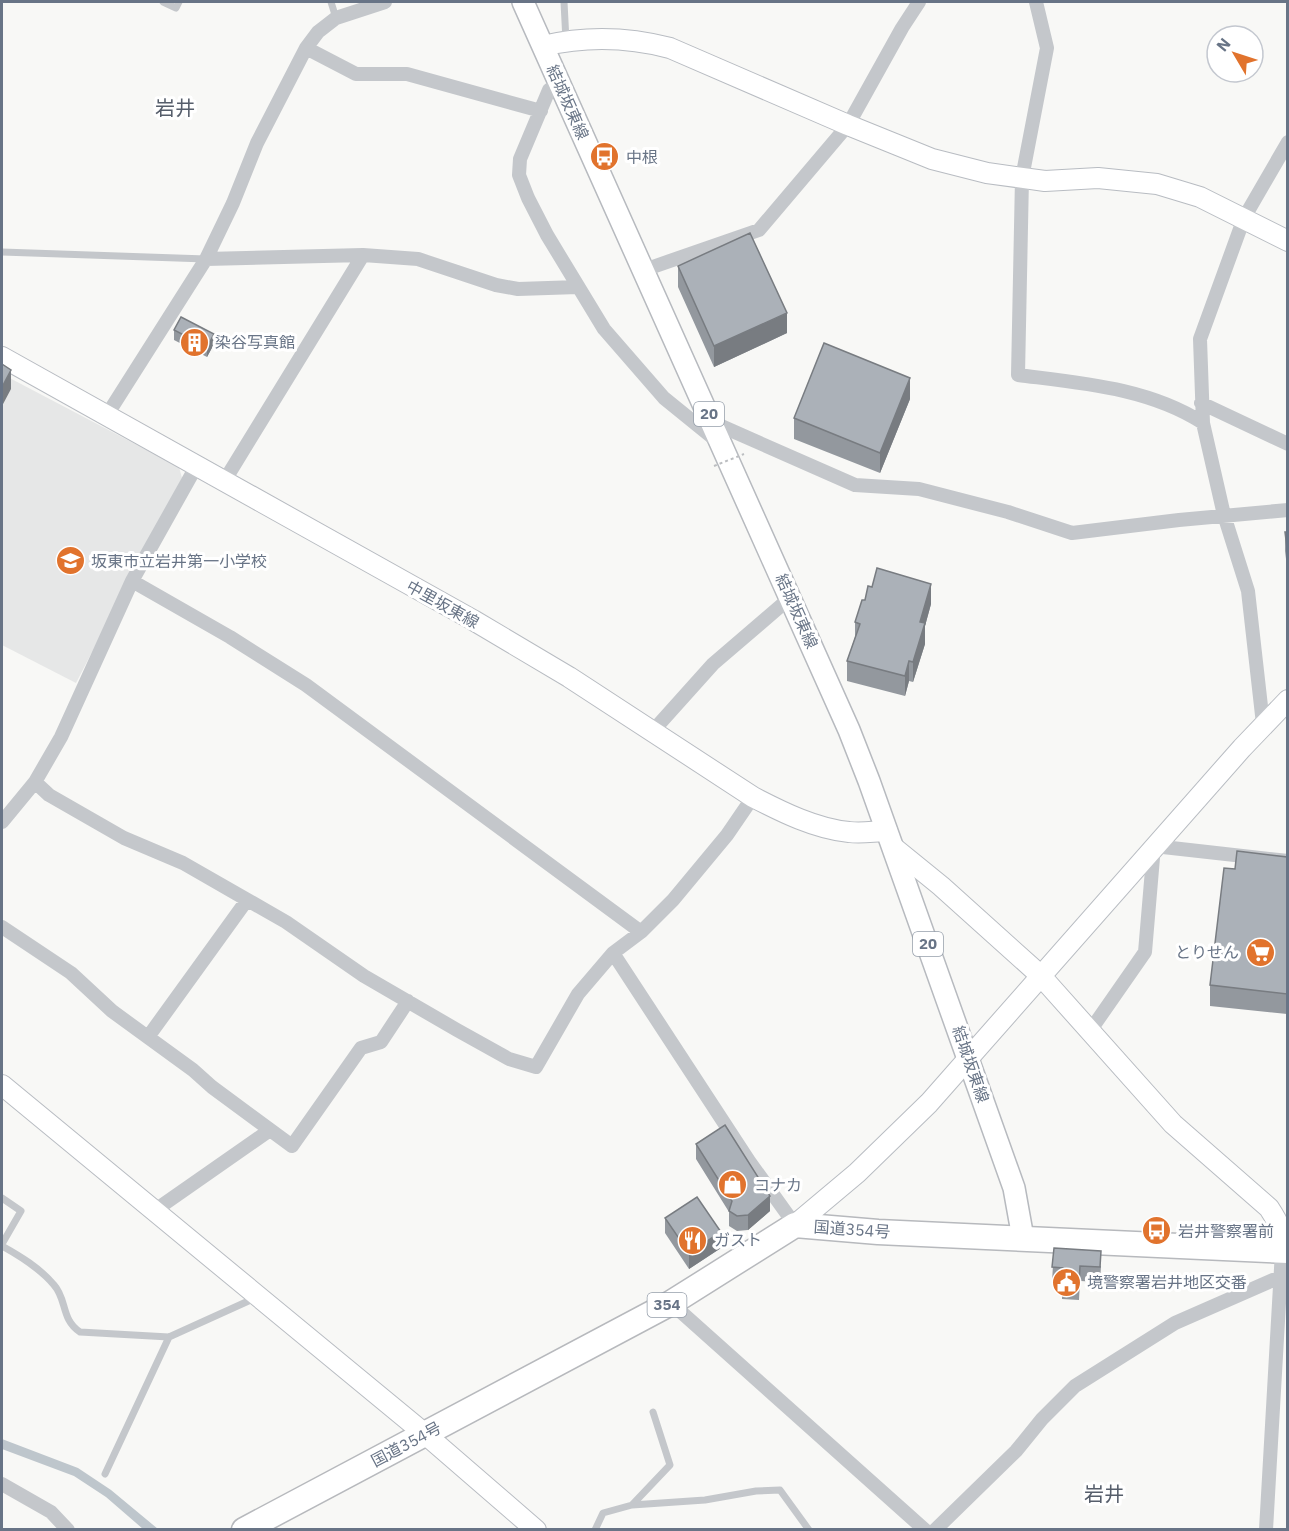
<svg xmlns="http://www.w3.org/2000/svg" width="1289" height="1531" viewBox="0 0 1289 1531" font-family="'IBM Plex Sans','Noto Sans JP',sans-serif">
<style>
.built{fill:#e6e7e7}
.water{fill:#bec6cc}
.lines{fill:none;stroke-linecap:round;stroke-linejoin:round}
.secondary-casing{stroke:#b8bcc2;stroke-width:22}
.primary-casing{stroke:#b7babf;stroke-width:24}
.highway-casing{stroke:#b7b9bd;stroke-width:27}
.lane{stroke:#c4c7cb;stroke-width:7}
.street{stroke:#c4c7cb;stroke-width:14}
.secondary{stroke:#fff;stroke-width:20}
.primary{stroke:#fff;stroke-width:21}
.highway{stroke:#fff;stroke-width:24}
.path-bridge{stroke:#bcbec1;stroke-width:2;stroke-dasharray:3 3;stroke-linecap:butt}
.wall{fill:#93989e}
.shaded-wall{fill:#787c81}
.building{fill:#abb1b8;stroke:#787c81;stroke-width:1.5}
.labels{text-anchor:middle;stroke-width:6;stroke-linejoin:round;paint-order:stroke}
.shield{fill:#fff;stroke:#959eaa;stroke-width:1.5}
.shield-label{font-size:15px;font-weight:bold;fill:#687486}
.street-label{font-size:16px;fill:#687486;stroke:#fff}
.poi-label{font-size:16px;fill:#687486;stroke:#fff;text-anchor:start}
.quarter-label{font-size:20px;fill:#565e6b;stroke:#fff}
</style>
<rect width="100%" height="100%" fill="#f8f8f6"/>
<!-- built -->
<path class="built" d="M2,374l177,93 3,11 -106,205 -74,-38z"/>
<!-- water -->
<path class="water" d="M2,1439l76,29 33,22 47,39h-15l-37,-32 -32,-21 -72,-27z"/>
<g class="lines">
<defs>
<path id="secondary" d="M543,46c42,-10 85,-9 127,2l178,77 84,34 55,14 58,8 53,-3 59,6 43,13 88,44
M2,357l471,263 96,57 184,120c29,15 63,32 96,35 13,2 26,-1 38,-1
M893,847l48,39 99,89 133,149 96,84c11,17 14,23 13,43
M2,1085l423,349 111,96
M795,1225l62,-52 72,-70 313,-355 46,-48"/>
<path id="primary" d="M523,2l326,728 20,51 145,407 9,50"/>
<path id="highway" d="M244,1530l427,-227 124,-78 83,7 410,19"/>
</defs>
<!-- secondary casing -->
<use href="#secondary" class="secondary-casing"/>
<!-- primary casing -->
<use href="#primary" class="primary-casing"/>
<!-- highway casing -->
<use href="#highway" class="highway-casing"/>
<!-- lane -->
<path class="lane" d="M163,2l13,6 3,-6
M331,2l5,16
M564,2l2,39
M2,252l204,7
M2,1198l19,13 -19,33
M2,1246c18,10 38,22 52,39 13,14 7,35 26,47l89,5 86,-39
M105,1474l64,-137
M632,1505l73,-5 51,-9 24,-1 29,40
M595,1530l8,-17 29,-8 38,-40 -17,-53"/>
<!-- street -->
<path class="street" d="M1036,2l11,46 -25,130 -4,197c63,8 131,13 185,48
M306,48l50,26h51l134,37
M560,82l-11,8 -29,69 -1,16 9,23 19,37 57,94 60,69 53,43
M206,259l157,-4 55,4 78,26 22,4 60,-2
M644,270l115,-40 89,-105 54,-97 17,-26
M1201,403l87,41
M107,415l99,-156 27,-56 24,-60 49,-95 12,-16 18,-14 49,-16
M712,422l143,63 64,4 89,23 64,21 107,-13 109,-10
M225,480l138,-225
M132,581l98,56 76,48 335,247
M1263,724l-15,-133 -24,-76 -21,-92 -3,-84 44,-121 44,-76
M652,732l61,-68 78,-67
M35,782l14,13 75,43 59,25 103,59 78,54 93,54 52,29 27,8 42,-73 35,-41 28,-21 32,-32 54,-65 26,-38
M2,822l33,-40 26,-45 71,-156 65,-116
M2,927l69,46 41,38 81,59 19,17 80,59 69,-98 20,-6 27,-41
M613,953l136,208 46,64
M1090,1031l55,-79 9,-106 134,15
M148,1037l99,-137
M154,1211l116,-81
M671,1303l254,227
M2,1484l49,28 17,18
M935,1530l81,-79 26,-32 33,-33 100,-63 105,-46
M1266,1530l16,-279"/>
<!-- secondary -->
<use href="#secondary" class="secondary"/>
<!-- primary -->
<use href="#primary" class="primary"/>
<!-- highway -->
<use href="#highway" class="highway"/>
<!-- path-bridge -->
<path class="path-bridge" d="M714,466l30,-12"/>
</g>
<!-- wall -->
<path class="wall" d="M678,266l109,67 -73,34 -36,-80z
M174,330l40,14 -7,13 -33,-17z
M910,399l-30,74 -86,-34v-21z
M1285,532h2v35l-2,-16z
M931,604l-6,22v18l-12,38 -4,-1 -4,15 -58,-15v-20l8,-24v-15z
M1287,857v157l-77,-8v-21l25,-116z
M696,1144l74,67 -22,19 -11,1 -8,-5v-14l-33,-53z
M665,1218l56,30 -32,21 -24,-36z
M1054,1248l47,18 -1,16 -20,-1 -1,19 -17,-1v-16l-10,-1z"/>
<!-- shaded-wall -->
<path class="shaded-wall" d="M787,313v20l-73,34v-21z
M214,334v10l-7,13v-10z
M11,370v19l-9,17v-19z
M910,378v21l-30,74v-20z
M931,584v20l-6,22v18l-12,38v-20l7,-40z
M909,661v20l-4,15v-20z
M770,1196v15l-22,19v-15z
M721,1232v16l-32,21v-16z"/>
<!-- building -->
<path class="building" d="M750,233l37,80 -73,33 -36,-80z
M181,317l33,17 -7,13 -33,-17z
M824,343l86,35 -30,75 -86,-35z
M2,364l9,6 -9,17z
M1285,532h2v16z
M877,568l54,16 -11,38 5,1 -12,39 -4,-1 -4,15 -58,-15 13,-37 -5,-2 7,-22h3l3,-14 4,1z
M1237,851l50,6v137l-77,-9 14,-117 11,1z
M725,1125l45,71 -22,19 -11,1 -8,-5 3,-10 -36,-57z
M697,1197l24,35 -32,21 -24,-35z
M1054,1248l47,3 -1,16 -20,-1 -1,19 -17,-1 1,-16 -11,-1z"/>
<!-- icons -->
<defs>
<symbol id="bus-disc" viewBox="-11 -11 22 22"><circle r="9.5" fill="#e1732d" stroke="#fff"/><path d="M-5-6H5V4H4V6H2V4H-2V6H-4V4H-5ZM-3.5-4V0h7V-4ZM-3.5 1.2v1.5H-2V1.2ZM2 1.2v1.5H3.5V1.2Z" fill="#fff"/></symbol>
<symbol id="building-disc" viewBox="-11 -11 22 22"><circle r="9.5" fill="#e1732d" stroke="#fff"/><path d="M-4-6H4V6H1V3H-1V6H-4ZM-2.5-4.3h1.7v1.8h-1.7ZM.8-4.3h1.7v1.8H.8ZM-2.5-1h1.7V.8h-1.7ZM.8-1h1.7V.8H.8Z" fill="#fff"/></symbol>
<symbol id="school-disc" viewBox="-11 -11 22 22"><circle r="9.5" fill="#e1732d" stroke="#fff"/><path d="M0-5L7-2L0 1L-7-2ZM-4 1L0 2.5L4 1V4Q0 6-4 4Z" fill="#fff"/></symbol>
<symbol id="supermarket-disc" viewBox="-11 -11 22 22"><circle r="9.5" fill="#e1732d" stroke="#fff"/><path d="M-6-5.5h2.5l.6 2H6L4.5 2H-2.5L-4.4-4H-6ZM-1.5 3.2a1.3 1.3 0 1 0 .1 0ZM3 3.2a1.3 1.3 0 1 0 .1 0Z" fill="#fff"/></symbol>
<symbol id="shop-disc" viewBox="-11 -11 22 22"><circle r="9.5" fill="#e1732d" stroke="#fff"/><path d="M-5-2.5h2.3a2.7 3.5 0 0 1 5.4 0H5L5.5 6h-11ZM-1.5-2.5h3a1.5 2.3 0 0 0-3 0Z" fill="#fff"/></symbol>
<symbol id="restaurant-disc" viewBox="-11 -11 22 22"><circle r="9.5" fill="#e1732d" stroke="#fff"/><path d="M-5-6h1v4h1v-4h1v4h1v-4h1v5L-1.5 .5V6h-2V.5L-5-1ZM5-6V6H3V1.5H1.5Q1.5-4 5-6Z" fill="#fff"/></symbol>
<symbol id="civic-disc" viewBox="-11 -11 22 22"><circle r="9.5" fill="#e1732d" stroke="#fff"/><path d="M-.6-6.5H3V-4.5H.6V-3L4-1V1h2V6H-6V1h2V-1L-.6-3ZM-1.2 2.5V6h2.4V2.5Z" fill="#fff"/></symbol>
</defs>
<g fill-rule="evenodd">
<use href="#bus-disc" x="588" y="140" width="33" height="33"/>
<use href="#building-disc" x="178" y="326" width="33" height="33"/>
<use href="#school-disc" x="54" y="544" width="33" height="33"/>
<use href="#supermarket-disc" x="1244" y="936" width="33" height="33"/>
<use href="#shop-disc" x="716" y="1168" width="33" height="33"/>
<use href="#bus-disc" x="1140" y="1214" width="33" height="33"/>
<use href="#restaurant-disc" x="676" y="1224" width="33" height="33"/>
<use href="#civic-disc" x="1050" y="1266" width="33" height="33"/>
</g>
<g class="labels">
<!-- shield labels -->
<g class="shield">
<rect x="694" y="402" width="30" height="24" rx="4.5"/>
<rect x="913" y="932" width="30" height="24" rx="4.5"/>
<rect x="647.5" y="1293" width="39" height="24" rx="4.5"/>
</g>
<g class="shield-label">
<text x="709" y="419">20</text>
<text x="928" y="949">20</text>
<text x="667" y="1310">354</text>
</g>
<!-- street labels -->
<g class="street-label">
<text transform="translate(568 102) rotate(66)" y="6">結城坂東線</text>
<text transform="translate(443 604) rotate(29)" y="6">中里坂東線</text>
<text transform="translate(797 611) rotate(66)" y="6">結城坂東線</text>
<text transform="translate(971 1064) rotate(71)" y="6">結城坂東線</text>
<text transform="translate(852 1229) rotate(4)" y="6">国道354号</text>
<text transform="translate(406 1444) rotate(-28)" y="6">国道354号</text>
</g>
<!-- poi labels -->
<g class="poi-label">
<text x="626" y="163">中根</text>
<text x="215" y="348">染谷写真館</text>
<text x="91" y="567">坂東市立岩井第一小学校</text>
<text x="1239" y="958" text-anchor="end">とりせん</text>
<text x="754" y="1191">コナカ</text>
<text x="1178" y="1237">岩井警察署前</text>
<text x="714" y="1246">ガスト</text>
<text x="1087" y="1288">境警察署岩井地区交番</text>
</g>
<!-- quarter labels -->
<g class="quarter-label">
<text x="175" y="115">岩井</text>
<text x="1104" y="1501">岩井</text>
</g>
</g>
<!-- border -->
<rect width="1289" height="1531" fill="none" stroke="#687486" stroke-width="6"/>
<!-- north arrow -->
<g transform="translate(1235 54) rotate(309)"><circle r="28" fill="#ffffff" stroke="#c3c7cf" stroke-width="1.5"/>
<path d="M0-4.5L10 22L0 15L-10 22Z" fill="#e1732d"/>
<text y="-9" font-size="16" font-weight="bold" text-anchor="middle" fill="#687486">N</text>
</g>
</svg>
